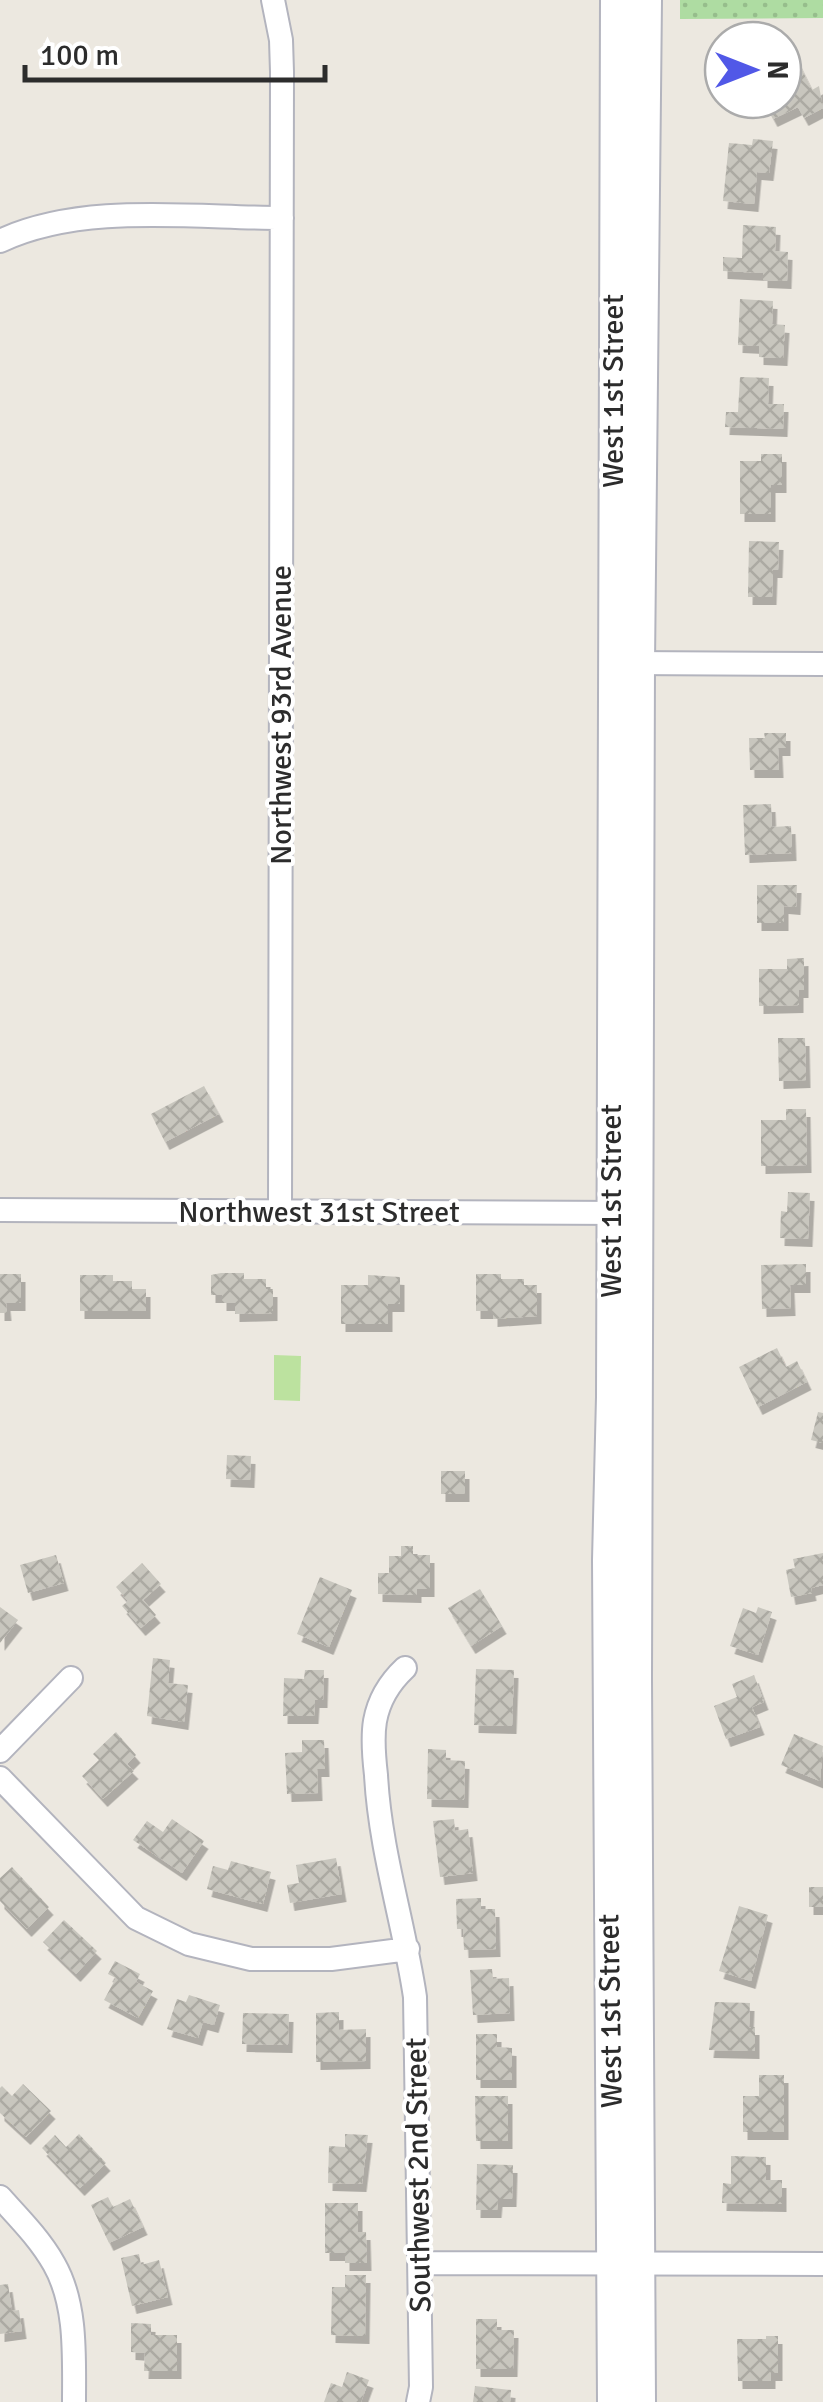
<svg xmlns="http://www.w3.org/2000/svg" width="823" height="2402" viewBox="0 0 823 2402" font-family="Signika,sans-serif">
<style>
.park{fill:url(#park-dots)}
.pitch{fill:#bce29f}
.building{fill:url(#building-cross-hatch);filter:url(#shadow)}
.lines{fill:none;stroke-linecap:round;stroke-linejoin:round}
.minor-casing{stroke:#b3b4be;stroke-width:26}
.secondary-casing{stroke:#b3b4be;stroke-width:34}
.minor{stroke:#fff;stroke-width:22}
.secondary{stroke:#fff;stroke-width:30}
.labels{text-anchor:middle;stroke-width:8;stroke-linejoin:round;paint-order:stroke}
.street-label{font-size:30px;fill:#2c2c2c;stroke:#fff}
</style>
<defs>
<pattern id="park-dots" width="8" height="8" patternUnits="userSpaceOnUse" patternTransform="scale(2.5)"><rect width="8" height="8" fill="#aedca2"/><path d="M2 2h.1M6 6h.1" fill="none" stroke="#96bd8c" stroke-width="1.8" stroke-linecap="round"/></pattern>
<pattern id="building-cross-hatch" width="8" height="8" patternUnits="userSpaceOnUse" patternTransform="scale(2.5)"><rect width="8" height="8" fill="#c8c6be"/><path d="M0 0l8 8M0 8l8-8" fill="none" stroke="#acaaa3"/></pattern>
<filter id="shadow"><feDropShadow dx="4.5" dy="8" stdDeviation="0" flood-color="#0004"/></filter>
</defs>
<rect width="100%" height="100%" fill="#ece8e0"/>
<!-- park -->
<path class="park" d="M680,0h143v18l-143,1z"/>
<!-- pitch -->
<path class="pitch" d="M274,1355l27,1 -1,45 -26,-1z"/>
<!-- building -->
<path class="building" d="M796,58l16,32 7,-4 4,22 -19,10 -6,-11 -25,12 -10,-19h20v-21l8,-4 -6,-12z
M753,139l20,2 -4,32 -12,-1 -3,32 -31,-3 6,-58 23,2z
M743,225l33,2 -1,24 13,1 -1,29 -24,-1v-7l-40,-2v-14l19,1z
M740,299l33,2 -1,23 13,1 -2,33 -24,-1v-11l-21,-1z
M740,377l29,1 -1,26h16l-1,25 -58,-2 1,-15h12z
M761,454h21v31h-11v29h-31v-53h21z
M749,541l30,1 -1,28h-5l-1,27h-24z
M764,733h22v15h-8l1,22h-29l-1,-32h16z
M771,804l1,23 19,-1 1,27 -47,2 -2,-50z
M757,885h40l-1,22 -12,-1v17h-27z
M804,958v32h-5v15l-40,1v-37h28v-10z
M778,1038h27l1,42 -27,1z
M204,1086l15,28 -54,28 -14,-28z
M786,1109h20l1,56 -46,1v-46h25z
M788,1192l22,1 -2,46 -28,-1 1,-27 6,1z
M806,1264v21h-16l1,23 -29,1 -1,-44z
M221,1273h23v6h22v10h7v24l-38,1v-11h-13v-8h-11v-20z
M0,1274h21v29h-15l1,10h-7z
M476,1274h25v5h23v6h13v31l-44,3v-8h-17z
M80,1275h33v6h19v8h14v22h-66z
M368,1275l32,2v27h-12v20h-47v-39h27z
M777,1348l9,19 11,-6 10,21 -49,25 -19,-40z
M818,1412l5,1v30l-12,-3z
M227,1455l24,1 -1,24 -24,-1z
M441,1471h24v23h-24z
M401,1546h12v9h17v34h-13v6l-39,-1v-21h11v-17h12z
M823,1553v32l-12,3 1,5 -21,4 -5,-27 9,-2 -2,-9z
M56,1555l8,28 -36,10 -8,-28z
M142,1563l19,21 -18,16 13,15 -15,13 -19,-22 6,-5 -12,-14z
M320,1577l32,13 -23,57 -32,-13z
M480,1589l22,37 -31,20 -23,-38z
M0,1607l18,13 -18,23z
M758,1607l14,5 -14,43 -28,-9 13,-38 13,5z
M153,1658l17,2 -2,23 20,2 -4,37 -37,-6z
M476,1669l38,1 -2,56 -38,-1z
M305,1670h19l-1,30h-8l-1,16h-31l1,-38 20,1z
M754,1675l10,27 -12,5 8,20 -34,12 -12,-33 23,-9 -5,-13z
M116,1732l20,23 -9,9 7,7 -31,28 -21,-23 17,-16 -6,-6z
M794,1734l29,12 -3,35 -39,-16z
M302,1740h22l1,29h-8l1,24 -31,1 -2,-41 17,-1z
M428,1749l18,1v10l19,1 -1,39 -37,-1z
M172,1819l32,22 -22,32 -49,-33 14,-19 16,11z
M454,1819l1,12 13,-2 5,44 -33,4 -7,-56z
M336,1858l6,36 -52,9 -3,-18 12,-2 -3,-18z
M231,1861l40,11 -8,32 -56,-15 6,-23 15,4z
M12,1867l37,40 -22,22 -27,-28v-23z
M809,1887h14v20h-14z
M481,1898v11h14l1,40 -32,1 -1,-21h-6l-1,-30z
M739,1906l29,9 -17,66 -32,-10z
M64,1920l33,31 -21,23 -33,-32z
M115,1961l25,13 -4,8 17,9 -15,27 -34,-18 12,-22 -8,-4z
M492,1969l1,10 16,-1 1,35 -37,2 -3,-45z
M189,1995l31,10 -6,20 -11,-3 -5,16 -31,-9 10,-30 9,3z
M715,2002l35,1 -1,24h6v24l-46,-1z
M339,2012v18l27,-1v32l-50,1v-49z
M243,2013l46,1 -1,31 -46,-1z
M476,2034h21v13l15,1v32h-36z
M759,2075h25v57h-41v-36h16z
M23,2084l28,27 -25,26 -26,-24v-25l2,-2 10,10z
M475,2096h33v45h-32z
M79,2134l27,29 -26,25 -38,-40 13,-13 11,12z
M345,2134l23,1 -6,49 -34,-1 1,-37 16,1z
M731,2156l35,1v23h16v24l-60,-1 1,-20 8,1z
M477,2164l36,1 -1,34h-14l-1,11h-21z
M108,2197l5,10 17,-8 13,28 -34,16 -18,-38z
M325,2203h33v29h8l1,31h-22v-10h-20z
M139,2254l2,11 18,-5 9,37 -36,9 -11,-48z
M345,2275h21l-1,61 -34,-1 1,-48h13z
M8,2284l4,27 7,-1 3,21 -22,3v-49z
M476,2319h21v11h17l-1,39h-37z
M131,2323l20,1v11h26v36h-33l1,-18 -14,-1z
M766,2336h12v37h-7v8h-33l-1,-42h29z
M347,2372l22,8 -8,22h-37l7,-19 11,4z
M475,2386l36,4 -1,12h-37z"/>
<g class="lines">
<defs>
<path id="minor" d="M273,0l8,40 1,32 -2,1139
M0,241c82,-39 194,-23 282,-23
M626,663l197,1
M0,1210l625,3
M405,1668c-16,15 -26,31 -30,53 -3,18 -1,37 1,54 4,76 28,148 39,222l6,390 -3,15
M0,1751l71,-73
M0,1778l136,140 53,26 62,15h80l77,-10
M0,2197c19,21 40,42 54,67 23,40 20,93 20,138
M420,2263l403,1"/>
<path id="secondary" d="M613,2402l-5,-842 4,-163 4,-1397
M640,2402l-4,-723 3,-1016 7,-663"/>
</defs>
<!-- minor casing -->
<use href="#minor" class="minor-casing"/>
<!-- secondary casing -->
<use href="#secondary" class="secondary-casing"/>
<!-- minor -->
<use href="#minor" class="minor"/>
<!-- secondary -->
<use href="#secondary" class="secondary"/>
</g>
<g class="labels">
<!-- street labels -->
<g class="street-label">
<text transform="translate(613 391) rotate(-90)" y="10">West 1st Street</text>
<text transform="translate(281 715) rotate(-90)" y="10">Northwest 93rd Avenue</text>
<text transform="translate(611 1201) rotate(-90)" y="10">West 1st Street</text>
<text x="319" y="1222">Northwest 31st Street</text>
<text transform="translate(610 2011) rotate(-91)" y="10">West 1st Street</text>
<text transform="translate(418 2175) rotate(-91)" y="10">Southwest 2nd Street</text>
</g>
</g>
<!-- north arrow -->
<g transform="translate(753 70) rotate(90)"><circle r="48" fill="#ffffff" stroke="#ababab" stroke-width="2.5"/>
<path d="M0-8L18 38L0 25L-18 38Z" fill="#5158e7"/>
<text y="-15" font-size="28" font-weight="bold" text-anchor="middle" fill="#2c2c2c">N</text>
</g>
<!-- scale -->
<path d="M25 65v15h300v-15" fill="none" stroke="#2c2c2c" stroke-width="5"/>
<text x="40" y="65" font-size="30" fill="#2c2c2c" stroke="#ffffff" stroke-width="8" paint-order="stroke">100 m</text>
</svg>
